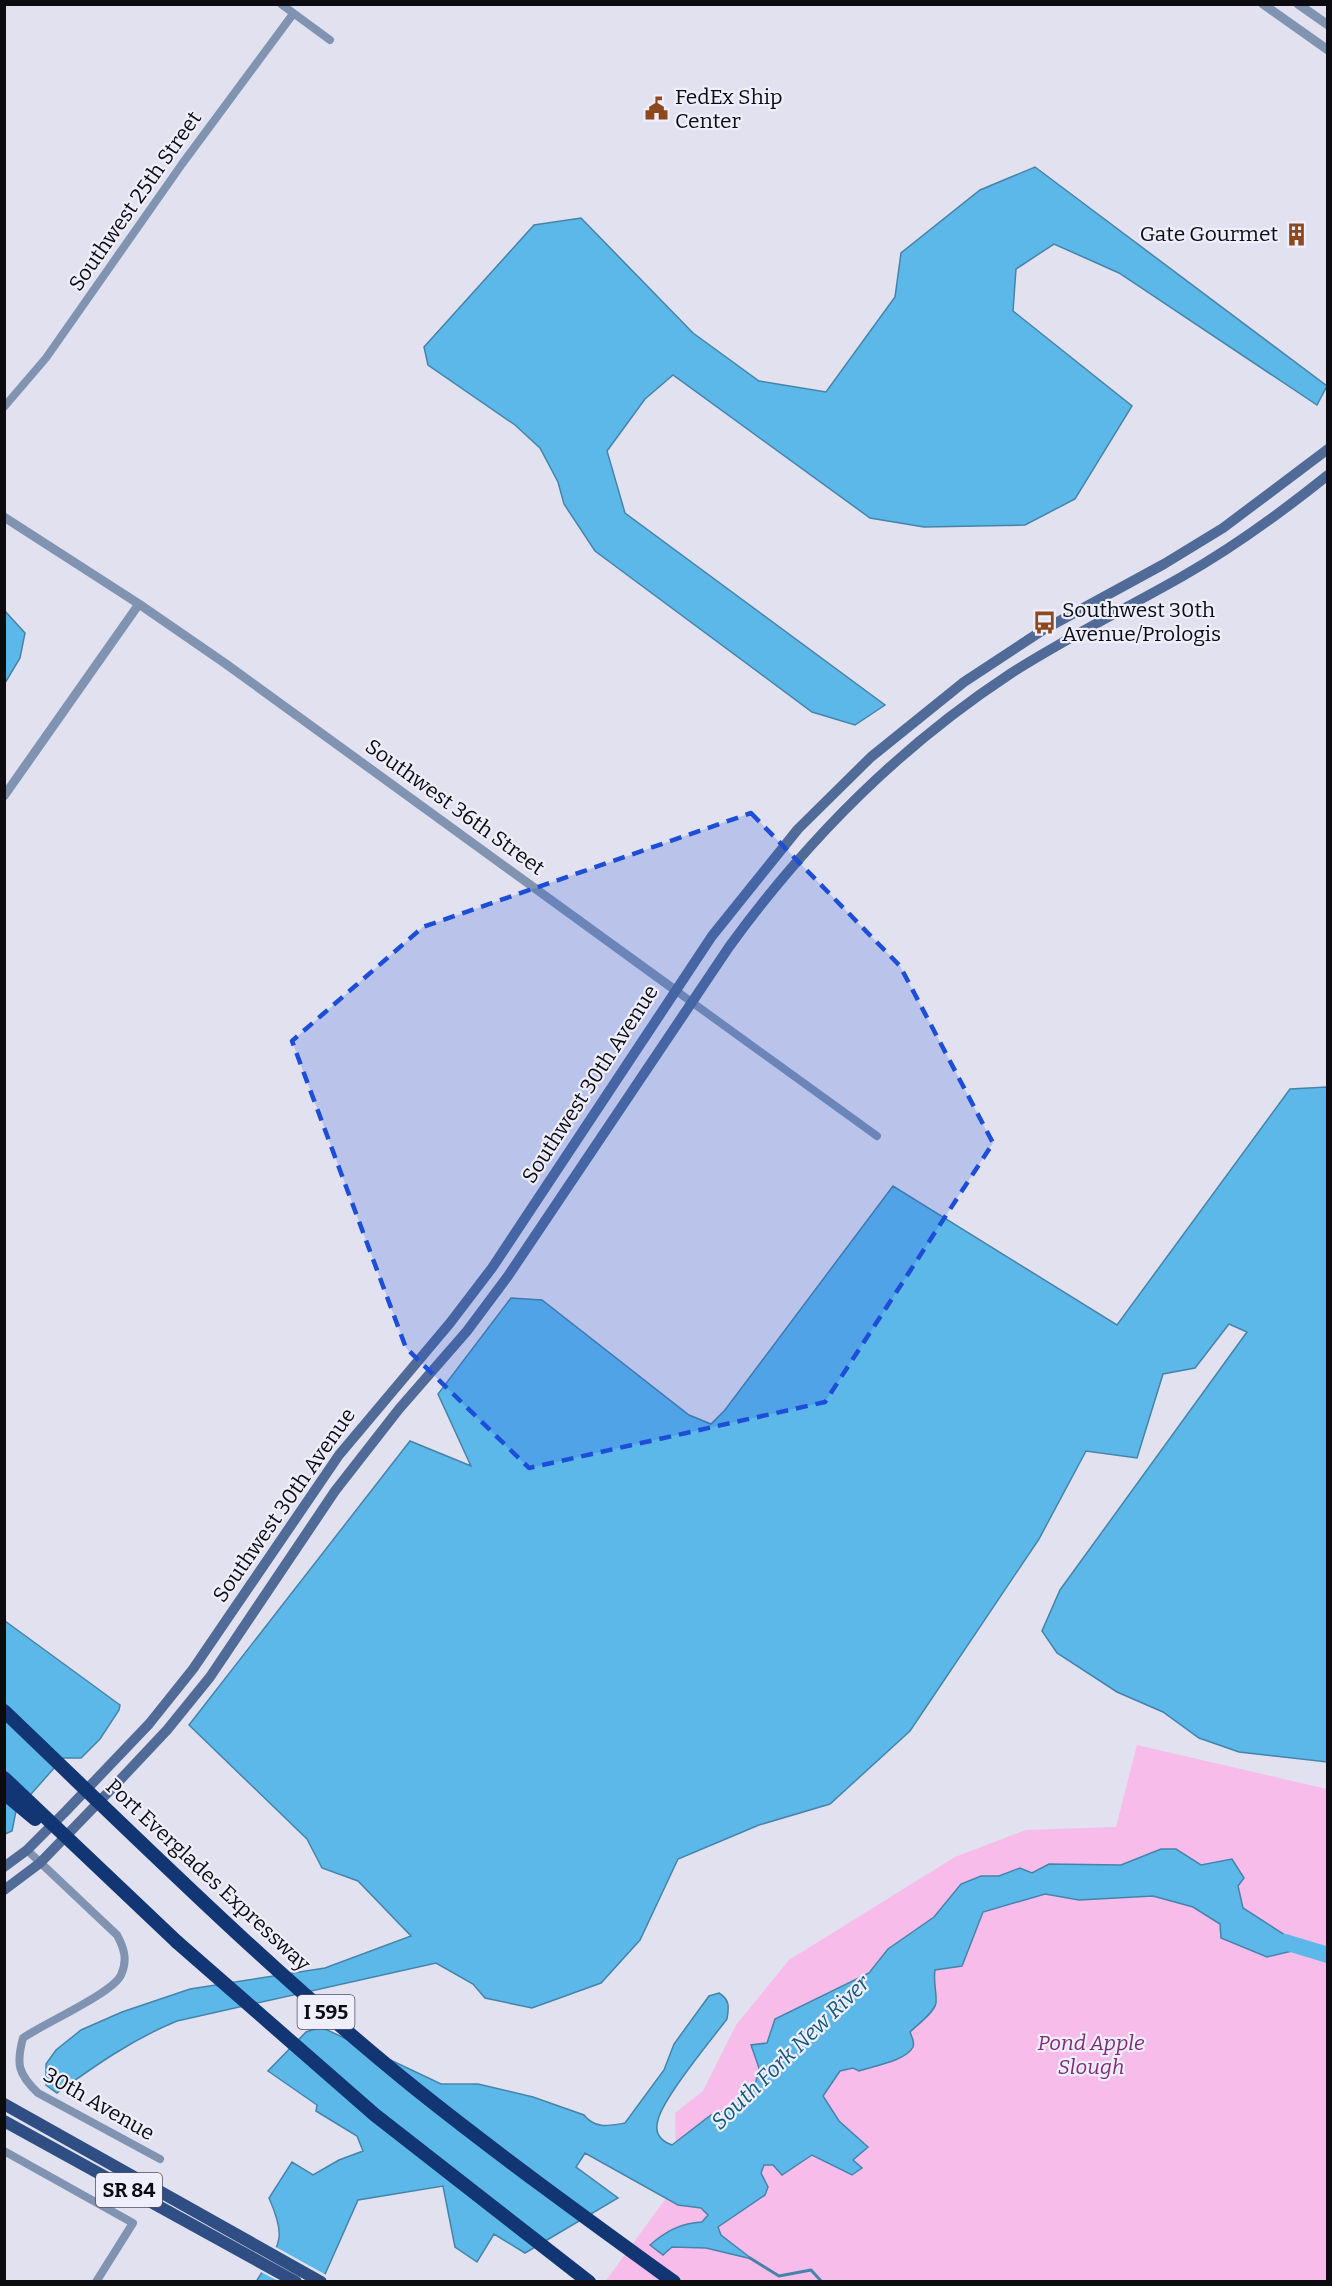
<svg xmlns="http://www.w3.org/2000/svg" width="1332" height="2286" viewBox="0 0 1332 2286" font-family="Bitter,serif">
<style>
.green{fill:#f7bcea}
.water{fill:#5db8ea;stroke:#4584a9;stroke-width:1.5}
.pier{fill:#e1e1f0}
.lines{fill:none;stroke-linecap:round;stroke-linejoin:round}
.stream{stroke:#4584a9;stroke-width:3}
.river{stroke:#5db8ea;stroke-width:16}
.minor{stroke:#8093b1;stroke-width:8}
.tertiary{stroke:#8093b1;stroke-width:9}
.secondary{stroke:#516b98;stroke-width:10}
.primary{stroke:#2f4f84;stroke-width:12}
.motorway{stroke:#113673;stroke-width:14}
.motorway-bridge{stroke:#113673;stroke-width:14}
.marked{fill:#1d4ed8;fill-opacity:0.2;stroke:#1d4ed8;stroke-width:4.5;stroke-dasharray:12 8;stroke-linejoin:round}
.labels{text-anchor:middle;stroke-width:4.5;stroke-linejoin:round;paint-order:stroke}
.shield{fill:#eeeefd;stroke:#505057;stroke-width:1.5}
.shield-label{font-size:20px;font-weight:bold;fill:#0c0c10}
.poi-label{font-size:21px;fill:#0c0c10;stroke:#eeeefd;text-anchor:start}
.street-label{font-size:21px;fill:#0c0c10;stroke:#eeeefd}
.park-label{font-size:21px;font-style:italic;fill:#812d74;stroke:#eeeefd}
.water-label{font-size:22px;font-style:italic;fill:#12597b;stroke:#eeeefd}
</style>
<rect width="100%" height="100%" fill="#e1e1f0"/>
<!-- green -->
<path class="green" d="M1137,1745l190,44v492l-722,1 72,-99 -2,-70 28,-22 33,-66 53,-65 166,-103 71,-27 90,-3z"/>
<!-- water -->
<path class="water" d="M1035,167l292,219 -10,19 -198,-132 -65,-29 -38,25 -3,42 119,95 -57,93 -50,26 -101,2 -54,-9 -197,-143 -28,24 -38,52 18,62 260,192 -30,20 -43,-13 -217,-161 -31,-47 -6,-22 -18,-34 -25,-23 -87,-60 -4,-18 110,-122 47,-7 112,115 66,48 67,11 69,-95 6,-44 79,-63z
M4,610l21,23 -5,25 -15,25z
M1327,1087v675l-88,-10 -40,-14 -36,-26 -46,-20 -60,-39 -15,-22 18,-41 187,-258 -18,-8 -34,44 -32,6 -26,84 -51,-7 -47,88 -129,192 -80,73 -71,21 -81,34 -38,81 -39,43 -69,25 -47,-10 -12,-14 -37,-21 -259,58c-44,18 -81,44 -120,72l-11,-8v-21l10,-14 25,-20 41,-18 68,-23 135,-21 86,-32 -53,-55 -36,-13 -15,-29 -118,-114 221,-284 61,25 -33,-72 73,-96 31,2 147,115 22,9 14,-14 168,-224 224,139 173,-236z
M5,1621l115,84 -1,5 -19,29 -19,19h-18l-47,53 -4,20 -7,3z
M1161,1849h15l25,16 31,-6 12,19 -6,8 5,22 62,40 -38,9 -46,-19 -1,-14 -27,-17 -40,-11 -74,4 -34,-6 -62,18 -21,54 -27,4c-2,12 2,23 1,33 -2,10 -19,22 -26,29 2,5 5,10 3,15 -7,14 -40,19 -54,24l-6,-3 -13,3 -17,25 16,25 29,26 -15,13 9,8 -10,7 -40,-20 -30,20 -9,-10h-9l-3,8 7,14 -3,8 -47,32 3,8 31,24 -46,-11 -34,-1 -9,8 -13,-10c16,-14 31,-22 52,-23l6,-7 -7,-7 -23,-3 -93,-52 -9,14 42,31 -93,55 -31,-19 -17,28 -22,-15 -12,-61 -85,14 -36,81 -66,1c23,-38 32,-41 13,-84l23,-36 21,13 26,-15 24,-9 -6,-15 -41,-25 1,-6 -49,-34 38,-39 15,-5 120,57h37l55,13 51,18c11,14 24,11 41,8l39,-53 10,-26 35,-48 10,-3c11,7 10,14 8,26 -16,21 -64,79 -69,101 -4,13 3,21 14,25l39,-30 21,-6 21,-15 6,-26 -8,-23 16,-2 8,-24 94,-46 19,-24 46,-32 27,-33 20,-8h18l21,-8 12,5 17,-9 72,1z"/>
<!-- pier -->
<path class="pier" d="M274,2246l54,30 -3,6 -47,-1 -19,-10z"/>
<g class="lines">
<!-- stream -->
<path class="stream" d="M750,2258l29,18 32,-6 11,12"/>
<!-- river -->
<path class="river" d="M1285,1942l43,13"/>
<!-- minor -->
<path class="minor" d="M281,4l49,36
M4,407l42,-49 136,-194 111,-150
M675,990l202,146
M27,1850l90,85c7,13 11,25 4,40 -8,18 -78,49 -98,63 -7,26 -5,36 15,55l122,66
M4,2151l129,72 -37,59"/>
<!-- tertiary -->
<path class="tertiary" d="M1263,4l65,46
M1298,4l30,21
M4,517l135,87 87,60 449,326
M4,796l135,-192"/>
<!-- secondary -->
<path class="secondary" d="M4,1867l23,-17 39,-39 83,-87 44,-55 146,-214 111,-132 42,-55 220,-332 86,-107 73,-72 93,-75 79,-52 121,-66 59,-36 105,-79
M4,1890l36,-27 79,-82 48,-51 43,-53 125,-186 64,-82 68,-78 41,-55 221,-329c77,-106 170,-200 281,-273 56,-36 115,-65 173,-98 51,-29 99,-64 145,-101"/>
<!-- primary -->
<path class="primary" d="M4,2104l317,178
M4,2121l292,161"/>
<!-- motorway -->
<path class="motorway" d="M177,1942l198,173 214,167"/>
<!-- motorway-bridge -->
<path class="motorway-bridge" d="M4,1711c135,129 267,261 412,378 84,67 171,130 258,193
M4,1778l173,164
M4,1793l31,26"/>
</g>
<!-- marked area -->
<path class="marked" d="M751,813l149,153 93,177 -168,259 -296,66 -123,-120 -114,-307 131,-114z"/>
<!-- icons -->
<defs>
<symbol id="civic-bare" viewBox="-9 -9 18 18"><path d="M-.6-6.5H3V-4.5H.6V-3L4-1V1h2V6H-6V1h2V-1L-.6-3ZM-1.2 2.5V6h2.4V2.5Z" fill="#8d481e" stroke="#eeeefd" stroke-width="2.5" paint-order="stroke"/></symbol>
<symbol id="building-bare" viewBox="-9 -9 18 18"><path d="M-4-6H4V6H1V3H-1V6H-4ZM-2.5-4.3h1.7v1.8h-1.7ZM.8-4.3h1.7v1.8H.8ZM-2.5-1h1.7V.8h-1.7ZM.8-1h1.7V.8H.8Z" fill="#8d481e" stroke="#eeeefd" stroke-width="2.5" paint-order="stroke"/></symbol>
<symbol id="bus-bare" viewBox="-9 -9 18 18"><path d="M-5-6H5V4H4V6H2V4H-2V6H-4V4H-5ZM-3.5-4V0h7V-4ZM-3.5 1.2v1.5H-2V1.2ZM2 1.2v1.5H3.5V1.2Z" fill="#8d481e" stroke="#eeeefd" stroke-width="2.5" paint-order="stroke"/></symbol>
</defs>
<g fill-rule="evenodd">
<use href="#civic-bare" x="640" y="92" width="33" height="33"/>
<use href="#building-bare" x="1280" y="218" width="33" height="33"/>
<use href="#bus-bare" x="1028" y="606" width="33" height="33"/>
</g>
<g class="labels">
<!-- shield labels -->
<g class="shield">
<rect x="297.5" y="1995" width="57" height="34" rx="4.5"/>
<rect x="96" y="2173" width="66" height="34" rx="4.5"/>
</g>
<g class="shield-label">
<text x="326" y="2019">I 595</text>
<text x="129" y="2197">SR 84</text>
</g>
<!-- poi labels -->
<g class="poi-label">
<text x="675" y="104">FedEx Ship<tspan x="675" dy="24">Center</tspan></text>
<text x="1278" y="241" text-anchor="end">Gate Gourmet</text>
<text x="1062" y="617">Southwest 30th<tspan x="1062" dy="24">Avenue/Prologis</tspan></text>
</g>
<!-- street labels -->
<g class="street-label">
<text transform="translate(135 201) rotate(-55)" y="7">Southwest 25th Street</text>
<text transform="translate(455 807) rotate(36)" y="7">Southwest 36th Street</text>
<text transform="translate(590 1084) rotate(-57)" y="7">Southwest 30th Avenue</text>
<text transform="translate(284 1505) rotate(-55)" y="7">Southwest 30th Avenue</text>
<text transform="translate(208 1875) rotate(43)" y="7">Port Everglades Expressway</text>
<text transform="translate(99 2104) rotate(30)" y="7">30th Avenue</text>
</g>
<!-- park labels -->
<g class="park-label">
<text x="1091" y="2050">Pond Apple<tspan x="1091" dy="24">Slough</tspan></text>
</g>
<!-- water labels -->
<g class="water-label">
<text transform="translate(790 2052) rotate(-44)" y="8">South Fork New River</text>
</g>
</g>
<!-- border -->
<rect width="1332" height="2286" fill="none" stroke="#0c0c10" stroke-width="12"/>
</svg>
